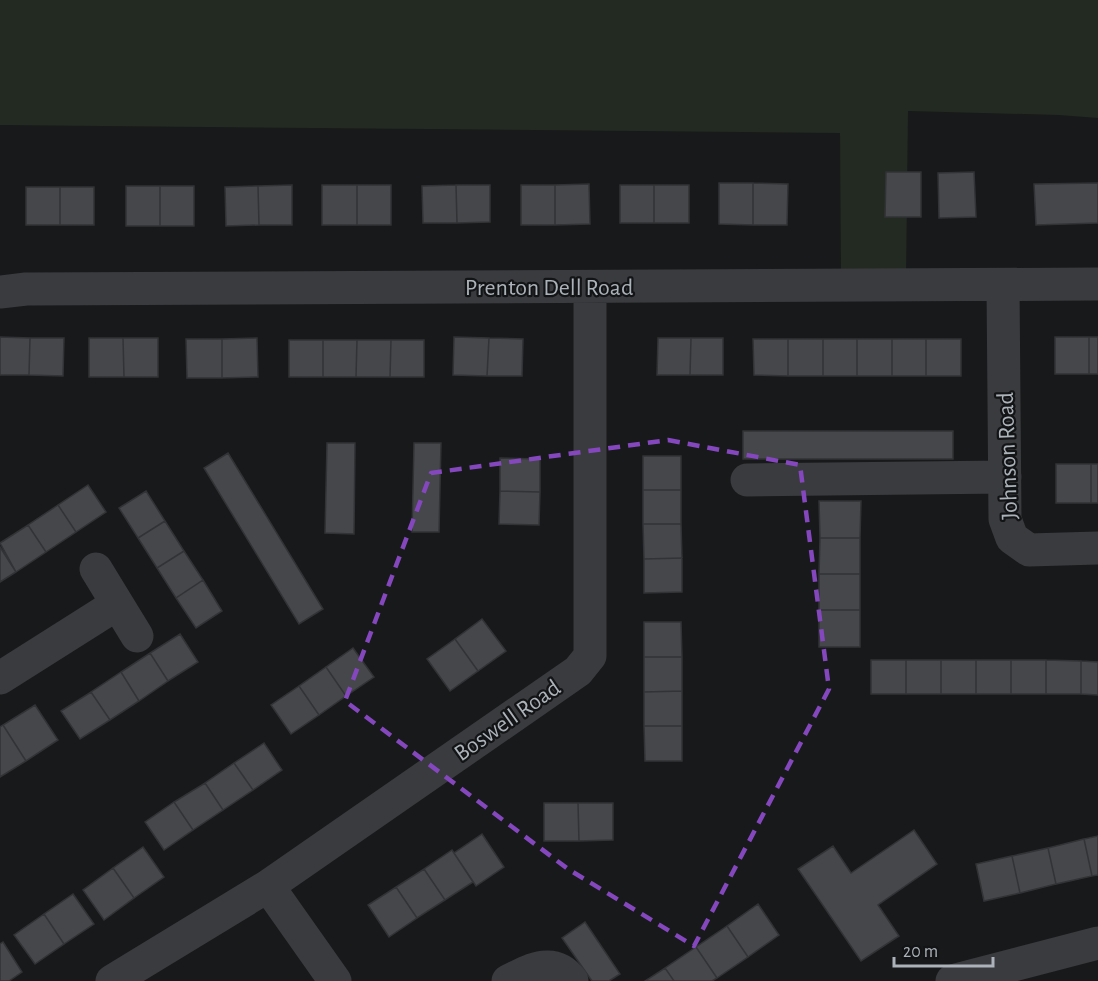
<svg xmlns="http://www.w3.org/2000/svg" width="1098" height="981" font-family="'Alegreya Sans',sans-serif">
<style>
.green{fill:#232a22}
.building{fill:#45474a;stroke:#323336;stroke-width:1.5}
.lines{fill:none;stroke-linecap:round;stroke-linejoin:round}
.minor{stroke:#3a3b3f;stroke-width:33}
.marked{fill:none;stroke:#8547be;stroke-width:4.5;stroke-dasharray:12 8;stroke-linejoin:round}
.labels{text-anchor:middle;stroke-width:4.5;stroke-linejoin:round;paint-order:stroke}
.street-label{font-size:24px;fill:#abb2b9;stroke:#131415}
</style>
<rect width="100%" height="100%" fill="#18191a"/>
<path class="green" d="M0,0H1098V118L1059,115L908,111L906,279L841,278L840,133L0,125Z"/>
<path class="building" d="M886,172H921V217H885Z
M974,172L976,217L939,218L938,173Z
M719,183H753V225L719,224Z
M753,183L788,184L787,225H753Z
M1098,183V223L1036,225L1034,184Z
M589,184L590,224L555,225V185Z
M292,185V225H259L258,186Z
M322,185H357V225H322Z
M357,185H391V225H357Z
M456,185H490V222L457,223Z
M456,185L457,223H423L422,186Z
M521,185H555V225H521Z
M620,185H654V223H620Z
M654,185H689V223H654Z
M126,186H160V226H126Z
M160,186H194V226H160Z
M258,186L259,225L226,226L225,187Z
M26,187H60V225H26Z
M60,187H94V225H60Z
M0,337L30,338L29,375H0Z
M454,337L489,338L487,376L453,375Z
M1055,337H1089V374H1055Z
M1089,337H1098V374H1089Z
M30,338H64L63,376L29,375Z
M89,338H123L124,377H89Z
M123,338H158V377H124Z
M257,338L258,377L222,378V339Z
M489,338L523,339L522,376H487Z
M658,338H691L690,375H657Z
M691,338H723V375H690Z
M186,339H222V378H187Z
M753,339H788V376L754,375Z
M788,339H823V376H788Z
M823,339H857V376H823Z
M857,339H892V376H857Z
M892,339H926V376H892Z
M926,339H961V376H926Z
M289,340H323V377H289Z
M323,340H357L356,377H323Z
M357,340H391L390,377H356Z
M391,340H424V377H390Z
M743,431H953V459H743Z
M327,443H355L354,534L325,533Z
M414,443H441L439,532H412Z
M228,453L323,609L299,624L204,468Z
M643,456H681V490H643Z
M500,458L540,459V492L500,491Z
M1056,464H1091V503H1056Z
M1091,464H1098V503H1091Z
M88,485L106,512L76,532L58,505Z
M643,490H681V524H643Z
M146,491L165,521L138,538L119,508Z
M500,491L540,492L539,525L499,524Z
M819,501H861L860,538H820Z
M58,505L76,532L46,552L28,525Z
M165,521L184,551L157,568L138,538Z
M643,524H681L682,558L644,559Z
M28,525L46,552L16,572L0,543Z
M820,538H860V574H819Z
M0,547L16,572L0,582Z
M184,551L203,580L176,598L157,568Z
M682,558V592L644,593V559Z
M819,574H860V610H819Z
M203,580L222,611L196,628L176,598Z
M819,610H860V647H819Z
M482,619L506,651L478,671L455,639Z
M644,622H681L682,657H644Z
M180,634L198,662L168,681L150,653Z
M455,639L478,671L450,691L427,659Z
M353,648L374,677L346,696L326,667Z
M150,653L168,681L139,701L121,672Z
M644,657H682V691L644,692Z
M871,660H906V694H871Z
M906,660H941V694H906Z
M941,660H976V694H941Z
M976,660H1011V694H976Z
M1011,660H1046V694H1011Z
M1046,660L1081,661V694H1046Z
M1081,661L1098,662V695L1081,694Z
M326,667L346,696L319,715L299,686Z
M121,672L139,701L110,720L91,692Z
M299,686L319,715L291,734L271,705Z
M682,691V726H644V692Z
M91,692L110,720L80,739L61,711Z
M35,705L58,740L26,761L3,725Z
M3,725L26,761L0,777V727Z
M644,726H682V761H645Z
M264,743L282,770L253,790L234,763Z
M234,763L253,790L223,810L205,783Z
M205,783L223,810L193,830L174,802Z
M174,802L193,830L164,850L145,822Z
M544,803H578L579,841H544Z
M578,803H613V840L579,841Z
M914,830L937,864L878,905L899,936L861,961L798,869L833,846L851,873Z
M482,834L504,867L476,886L454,853Z
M1098,836V875L1092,876L1084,839Z
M1084,839L1092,876L1056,884L1048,848Z
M143,847L164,877L134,898L113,868Z
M1048,848L1056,884L1020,893L1012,856Z
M452,850L473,882L445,900L424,869Z
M1012,856L1020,893L984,901L976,864Z
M113,868L134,898L104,920L83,890Z
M424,869L445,900L417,918L396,887Z
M396,887L417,918L389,937L368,905Z
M73,894L94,924L64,944L44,914Z
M758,904L779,935L748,957L727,926Z
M44,914L64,944L35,964L14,935Z
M585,922L620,974L609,981H592L562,938Z
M727,926L748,957L717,978L696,947Z
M3,942L22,972L9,981H0V944Z
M696,947L717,978L712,981H674L665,968Z
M665,968L674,981H645Z"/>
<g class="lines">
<path class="minor" d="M1003,285L1005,519L1012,538L1029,550L1098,548
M0,292L26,289L1098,284
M747,480L1005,477
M96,569L137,636
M0,678L117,604
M268,886L335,981
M112,981L268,886L578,671L590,656V287
M508,981C530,970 554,956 572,981
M952,981L1098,943"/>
</g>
<path class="marked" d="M668,440L800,465L829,689L694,946L568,869L345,701L431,473Z"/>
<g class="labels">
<g class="street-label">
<text x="549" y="295">Prenton Dell Road</text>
<text transform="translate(1007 456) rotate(-92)" y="8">Johnson Road</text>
<text transform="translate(507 720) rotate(-35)" y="8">Boswell Road</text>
</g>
</g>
<path d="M894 957v9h99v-9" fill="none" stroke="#abb2b9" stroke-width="3"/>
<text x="903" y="957" font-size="18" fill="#abb2b9" stroke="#131415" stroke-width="4.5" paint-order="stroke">20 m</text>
</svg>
